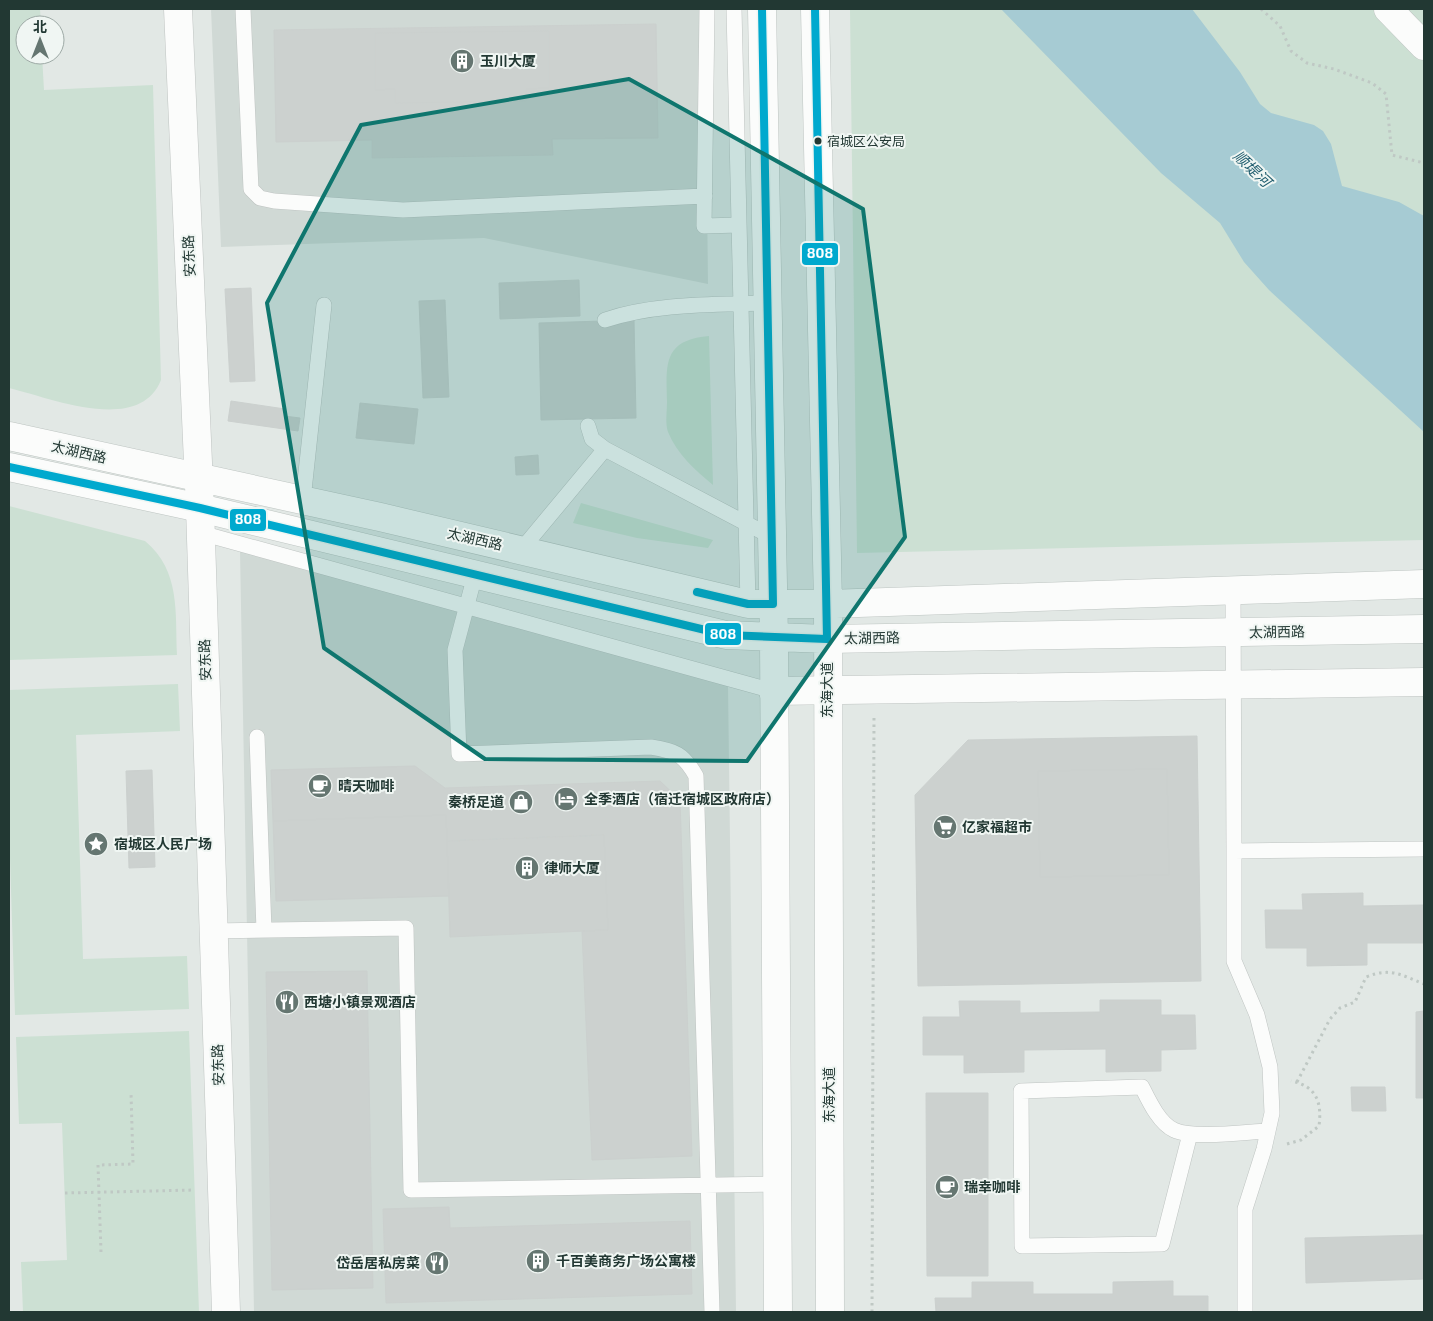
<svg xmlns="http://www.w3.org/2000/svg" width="1433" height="1321" font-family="'Exo 2','Noto Sans SC',sans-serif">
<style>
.built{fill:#d0d9d5}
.green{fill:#cce0d3}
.water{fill:#a6cbd3}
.building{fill:#ccd1cf;stroke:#cbd0ce}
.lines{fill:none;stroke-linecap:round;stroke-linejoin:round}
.lane-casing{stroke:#bfc4c2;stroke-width:16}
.street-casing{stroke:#bfc4c2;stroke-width:29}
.secondary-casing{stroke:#bec5c2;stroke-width:29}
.path{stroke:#bfc8c4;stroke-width:3;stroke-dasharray:2.5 4;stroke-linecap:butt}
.lane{stroke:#fbfcfb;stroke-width:15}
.street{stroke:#fbfcfb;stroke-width:28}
.secondary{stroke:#fbfcfb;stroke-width:28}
.bus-1-casing{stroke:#f0f6f3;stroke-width:11}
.bus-1{stroke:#00a9ce;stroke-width:8}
.marked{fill:#0f766e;fill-opacity:0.2;stroke:#0f766e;stroke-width:4;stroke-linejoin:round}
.bus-dot{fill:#223833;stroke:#f0f6f3;stroke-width:2}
.labels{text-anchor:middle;stroke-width:4;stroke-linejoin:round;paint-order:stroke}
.bus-label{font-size:13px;fill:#223833;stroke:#f0f6f3;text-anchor:start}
.poi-label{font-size:14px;font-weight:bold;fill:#223833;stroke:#f0f6f3;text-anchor:start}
.street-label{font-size:14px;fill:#223833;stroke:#f0f6f3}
.water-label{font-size:15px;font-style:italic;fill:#215e6f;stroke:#f0f6f3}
.line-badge{stroke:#f0f6f3;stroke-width:2}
.badge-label{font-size:14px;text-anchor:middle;font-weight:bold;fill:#fff}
</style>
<rect width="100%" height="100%" fill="#e2e8e5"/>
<path class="built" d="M211,9H705L708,284L484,238L221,247Z
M240,551L728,684L736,1312H254Z"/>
<path class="green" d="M9,9H40L41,25H25V55H42L44,90L153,85L161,380C139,435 51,398 9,388Z
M850,9H1424V540L857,553Z
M709,336L713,485C695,470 677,454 668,432C665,424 667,411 667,402C666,364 663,340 709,336Z
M581,503L713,540L708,548L637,538L573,523Z
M9,506L145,541C181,571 175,613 177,655L9,660Z
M178,684L180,731L76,735L83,959L187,956L189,1009L15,1015L9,827V690Z
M189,1031L199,1312H23L21,1262L67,1260L62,1123L19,1124L16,1037Z"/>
<path class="water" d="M1001,9H1192L1240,72L1260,104L1271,113L1314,125L1323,131L1331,144L1342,186L1399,202L1424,216V432L1269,290L1244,262L1220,223L1161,173Z"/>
<path class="building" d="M656,24L658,138L552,139L553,155L372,158V140L276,142L274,30Z
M549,31V88L526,89V101L395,103V89L375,90V33Z
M579,280L580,316L500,319L499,283Z
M251,288L255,381L230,382L225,289Z
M445,300L449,397L423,398L419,301Z
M634,320L636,418L541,420L539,323Z
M231,401L285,409L284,416L300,418L298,431L228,421Z
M360,403L418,409L414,444L356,438Z
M538,455L539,474L516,475L515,457Z
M1197,736L1201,981L918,986L915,795L968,740Z
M415,766L445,788L660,781L680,800L692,1156L592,1160L582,931L608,930L604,835L447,841L446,815L273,821L271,770Z
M1167,769L1169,875L1040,877L1038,771Z
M152,770L155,867L129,868L126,771Z
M446,815L449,896L276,901L273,821Z
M604,835L608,930L450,937L447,841Z
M1363,893V906L1424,905V943H1367V965L1307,966V948H1266L1265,910H1303L1302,894Z
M367,971L373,1288L272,1290L266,972Z
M1100,1000H1161V1015H1195L1196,1049L1161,1050V1071L1106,1072V1049L1024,1050V1072L964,1073V1055H923V1017H960L959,1001H1020V1013L1100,1012Z
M1424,1011V1098H1416V1012Z
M1351,1087H1385L1386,1111H1352Z
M926,1093H988V1276H927Z
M449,1207L450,1228L690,1221L692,1294L386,1303L383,1209Z
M1424,1235V1279L1306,1283L1305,1238Z
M1173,1281V1296H1208V1312H936L935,1298H972V1282H1033V1294H1113V1282Z"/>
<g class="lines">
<g class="lane-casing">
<path id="lane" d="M243,9L251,189L260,198L274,201L403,210L705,196
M707,9L704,226L739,225
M734,9L748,604
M605,320C656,303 714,305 767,303
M588,426L592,439L605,449L772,537
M303,500L324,305
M201,533L773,691
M521,550L605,449
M475,575L455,650L459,754L651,747C675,751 683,753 696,776L712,1312
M1233,590L1234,851
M257,737L264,930
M213,931L406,928L411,1190L777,1184
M1190,1134L1162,1244L1022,1246L1021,1091L1142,1087C1149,1101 1159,1123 1174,1130C1193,1139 1245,1132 1267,1131
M1245,1312V1209L1264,1149L1272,1113L1270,1067L1257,1015L1234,961V851L1424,849"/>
</g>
<g class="street-casing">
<path id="street" d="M178,9L200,508L226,1312
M1388,9L1424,46
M773,691L1424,682"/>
</g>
<g class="secondary-casing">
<path id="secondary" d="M762,9L774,638L778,1312
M815,9L828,604L830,1312
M9,436L380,517L748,604H828L1424,584
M9,467L200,508L726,635L827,639L1424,629"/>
</g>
<path class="path" d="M1261,9L1280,26L1291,51L1307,63L1334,69L1372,83L1386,94L1392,155L1424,163
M1297,1082L1330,1019L1340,1008L1355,1002L1366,977C1391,967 1401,975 1424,984
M1287,1144L1301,1140L1319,1126C1322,1103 1317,1086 1291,1081
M65,1193L194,1190
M101,1252L98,1165L133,1164L131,1092
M872,1312L874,715"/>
<use href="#lane" class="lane"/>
<use href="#street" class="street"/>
<use href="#secondary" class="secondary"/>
<g class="bus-1-casing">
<path id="bus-1" d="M9,467L200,508L726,635L827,639L815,9
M697,592L748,604H773L762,9"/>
</g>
<use href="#bus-1" class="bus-1"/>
</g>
<path class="marked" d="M629,79L863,209L905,537L747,761L485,759L324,648L267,303L361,125Z"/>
<defs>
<g id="building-disc" transform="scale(1.25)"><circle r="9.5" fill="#657671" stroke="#f0f6f3"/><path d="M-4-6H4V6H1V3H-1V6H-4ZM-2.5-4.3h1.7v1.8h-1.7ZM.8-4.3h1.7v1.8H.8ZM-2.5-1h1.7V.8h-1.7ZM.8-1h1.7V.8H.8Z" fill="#fff"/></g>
<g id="cafe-disc" transform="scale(1.25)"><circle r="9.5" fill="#657671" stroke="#f0f6f3"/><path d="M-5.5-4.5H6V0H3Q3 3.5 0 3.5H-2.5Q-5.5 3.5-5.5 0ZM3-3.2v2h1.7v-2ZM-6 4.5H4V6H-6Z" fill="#fff"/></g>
<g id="hotel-disc" transform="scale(1.25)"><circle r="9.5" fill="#657671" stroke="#f0f6f3"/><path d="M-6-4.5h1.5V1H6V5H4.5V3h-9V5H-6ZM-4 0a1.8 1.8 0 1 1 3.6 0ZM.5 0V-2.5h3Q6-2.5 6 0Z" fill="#fff"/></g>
<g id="shop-disc" transform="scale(1.25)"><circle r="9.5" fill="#657671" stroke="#f0f6f3"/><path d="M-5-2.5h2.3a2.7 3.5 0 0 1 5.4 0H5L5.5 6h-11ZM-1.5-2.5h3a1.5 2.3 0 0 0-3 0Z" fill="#fff"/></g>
<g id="supermarket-disc" transform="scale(1.25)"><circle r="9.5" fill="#657671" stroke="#f0f6f3"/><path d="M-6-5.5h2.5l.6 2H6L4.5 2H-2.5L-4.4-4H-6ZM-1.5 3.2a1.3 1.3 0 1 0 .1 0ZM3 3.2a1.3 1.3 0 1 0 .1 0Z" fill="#fff"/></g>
<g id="sight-disc" transform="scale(1.25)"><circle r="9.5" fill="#657671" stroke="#f0f6f3"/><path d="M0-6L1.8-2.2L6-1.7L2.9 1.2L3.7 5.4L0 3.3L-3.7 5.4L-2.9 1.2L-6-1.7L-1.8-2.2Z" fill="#fff"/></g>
<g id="restaurant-disc" transform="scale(1.25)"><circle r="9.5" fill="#657671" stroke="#f0f6f3"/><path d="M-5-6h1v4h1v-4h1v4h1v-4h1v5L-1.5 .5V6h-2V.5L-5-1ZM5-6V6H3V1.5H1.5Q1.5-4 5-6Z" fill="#fff"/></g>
</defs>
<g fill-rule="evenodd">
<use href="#building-disc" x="462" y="61"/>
<use href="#cafe-disc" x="320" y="786"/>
<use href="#hotel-disc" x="566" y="799"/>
<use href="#shop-disc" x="521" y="802"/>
<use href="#supermarket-disc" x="945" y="827"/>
<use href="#sight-disc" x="96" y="844"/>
<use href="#building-disc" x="527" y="868"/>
<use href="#restaurant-disc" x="287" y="1002"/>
<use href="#cafe-disc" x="947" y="1187"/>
<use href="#building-disc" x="538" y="1261"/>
<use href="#restaurant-disc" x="437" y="1263"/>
</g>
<circle class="bus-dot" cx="818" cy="141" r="4.5"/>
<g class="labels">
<g class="bus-label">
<text x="827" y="146">宿城区公安局</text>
</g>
<g class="poi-label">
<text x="480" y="66">玉川大厦</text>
<text x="338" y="791">晴天咖啡</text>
<text x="584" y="804">全季酒店（宿迁宿城区政府店）</text>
<text x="504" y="807" text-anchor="end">秦桥足道</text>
<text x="962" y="832">亿家福超市</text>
<text x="114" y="849">宿城区人民广场</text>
<text x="544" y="873">律师大厦</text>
<text x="304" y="1007">西塘小镇景观酒店</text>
<text x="964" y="1192">瑞幸咖啡</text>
<text x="556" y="1266">千百美商务广场公寓楼</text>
<text x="420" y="1268" text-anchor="end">岱岳居私房菜</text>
</g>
<g class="street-label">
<text transform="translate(189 256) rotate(-93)" y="5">安东路</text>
<text transform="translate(79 452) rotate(13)" y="5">太湖西路</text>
<text transform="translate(475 539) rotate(13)" y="5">太湖西路</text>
<text transform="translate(1277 632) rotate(-1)" y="5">太湖西路</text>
<text transform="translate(872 638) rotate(-1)" y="5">太湖西路</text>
<text transform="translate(205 660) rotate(-92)" y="5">安东路</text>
<text transform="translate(827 690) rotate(-90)" y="5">东海大道</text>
<text transform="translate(218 1065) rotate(-92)" y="5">安东路</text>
<text transform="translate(829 1095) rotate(-90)" y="5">东海大道</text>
</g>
<g class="water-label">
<text transform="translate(1252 169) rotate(43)" y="5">顺堤河</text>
</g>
</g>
<g class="line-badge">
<rect x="801" y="242" width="38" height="24" rx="5" fill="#00a9ce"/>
<rect x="229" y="508" width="38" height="24" rx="5" fill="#00a9ce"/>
<rect x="704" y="622" width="38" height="24" rx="5" fill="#00a9ce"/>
</g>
<g class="badge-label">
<text x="820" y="258">808</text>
<text x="248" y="524">808</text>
<text x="723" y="639">808</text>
</g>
<rect width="1433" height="1321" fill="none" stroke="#223833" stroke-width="20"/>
<g transform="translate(40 40)"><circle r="24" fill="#f0f6f3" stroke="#9eaaa6"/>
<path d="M0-4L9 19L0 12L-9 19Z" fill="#657671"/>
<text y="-8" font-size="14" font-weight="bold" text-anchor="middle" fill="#223833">北</text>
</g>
</svg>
